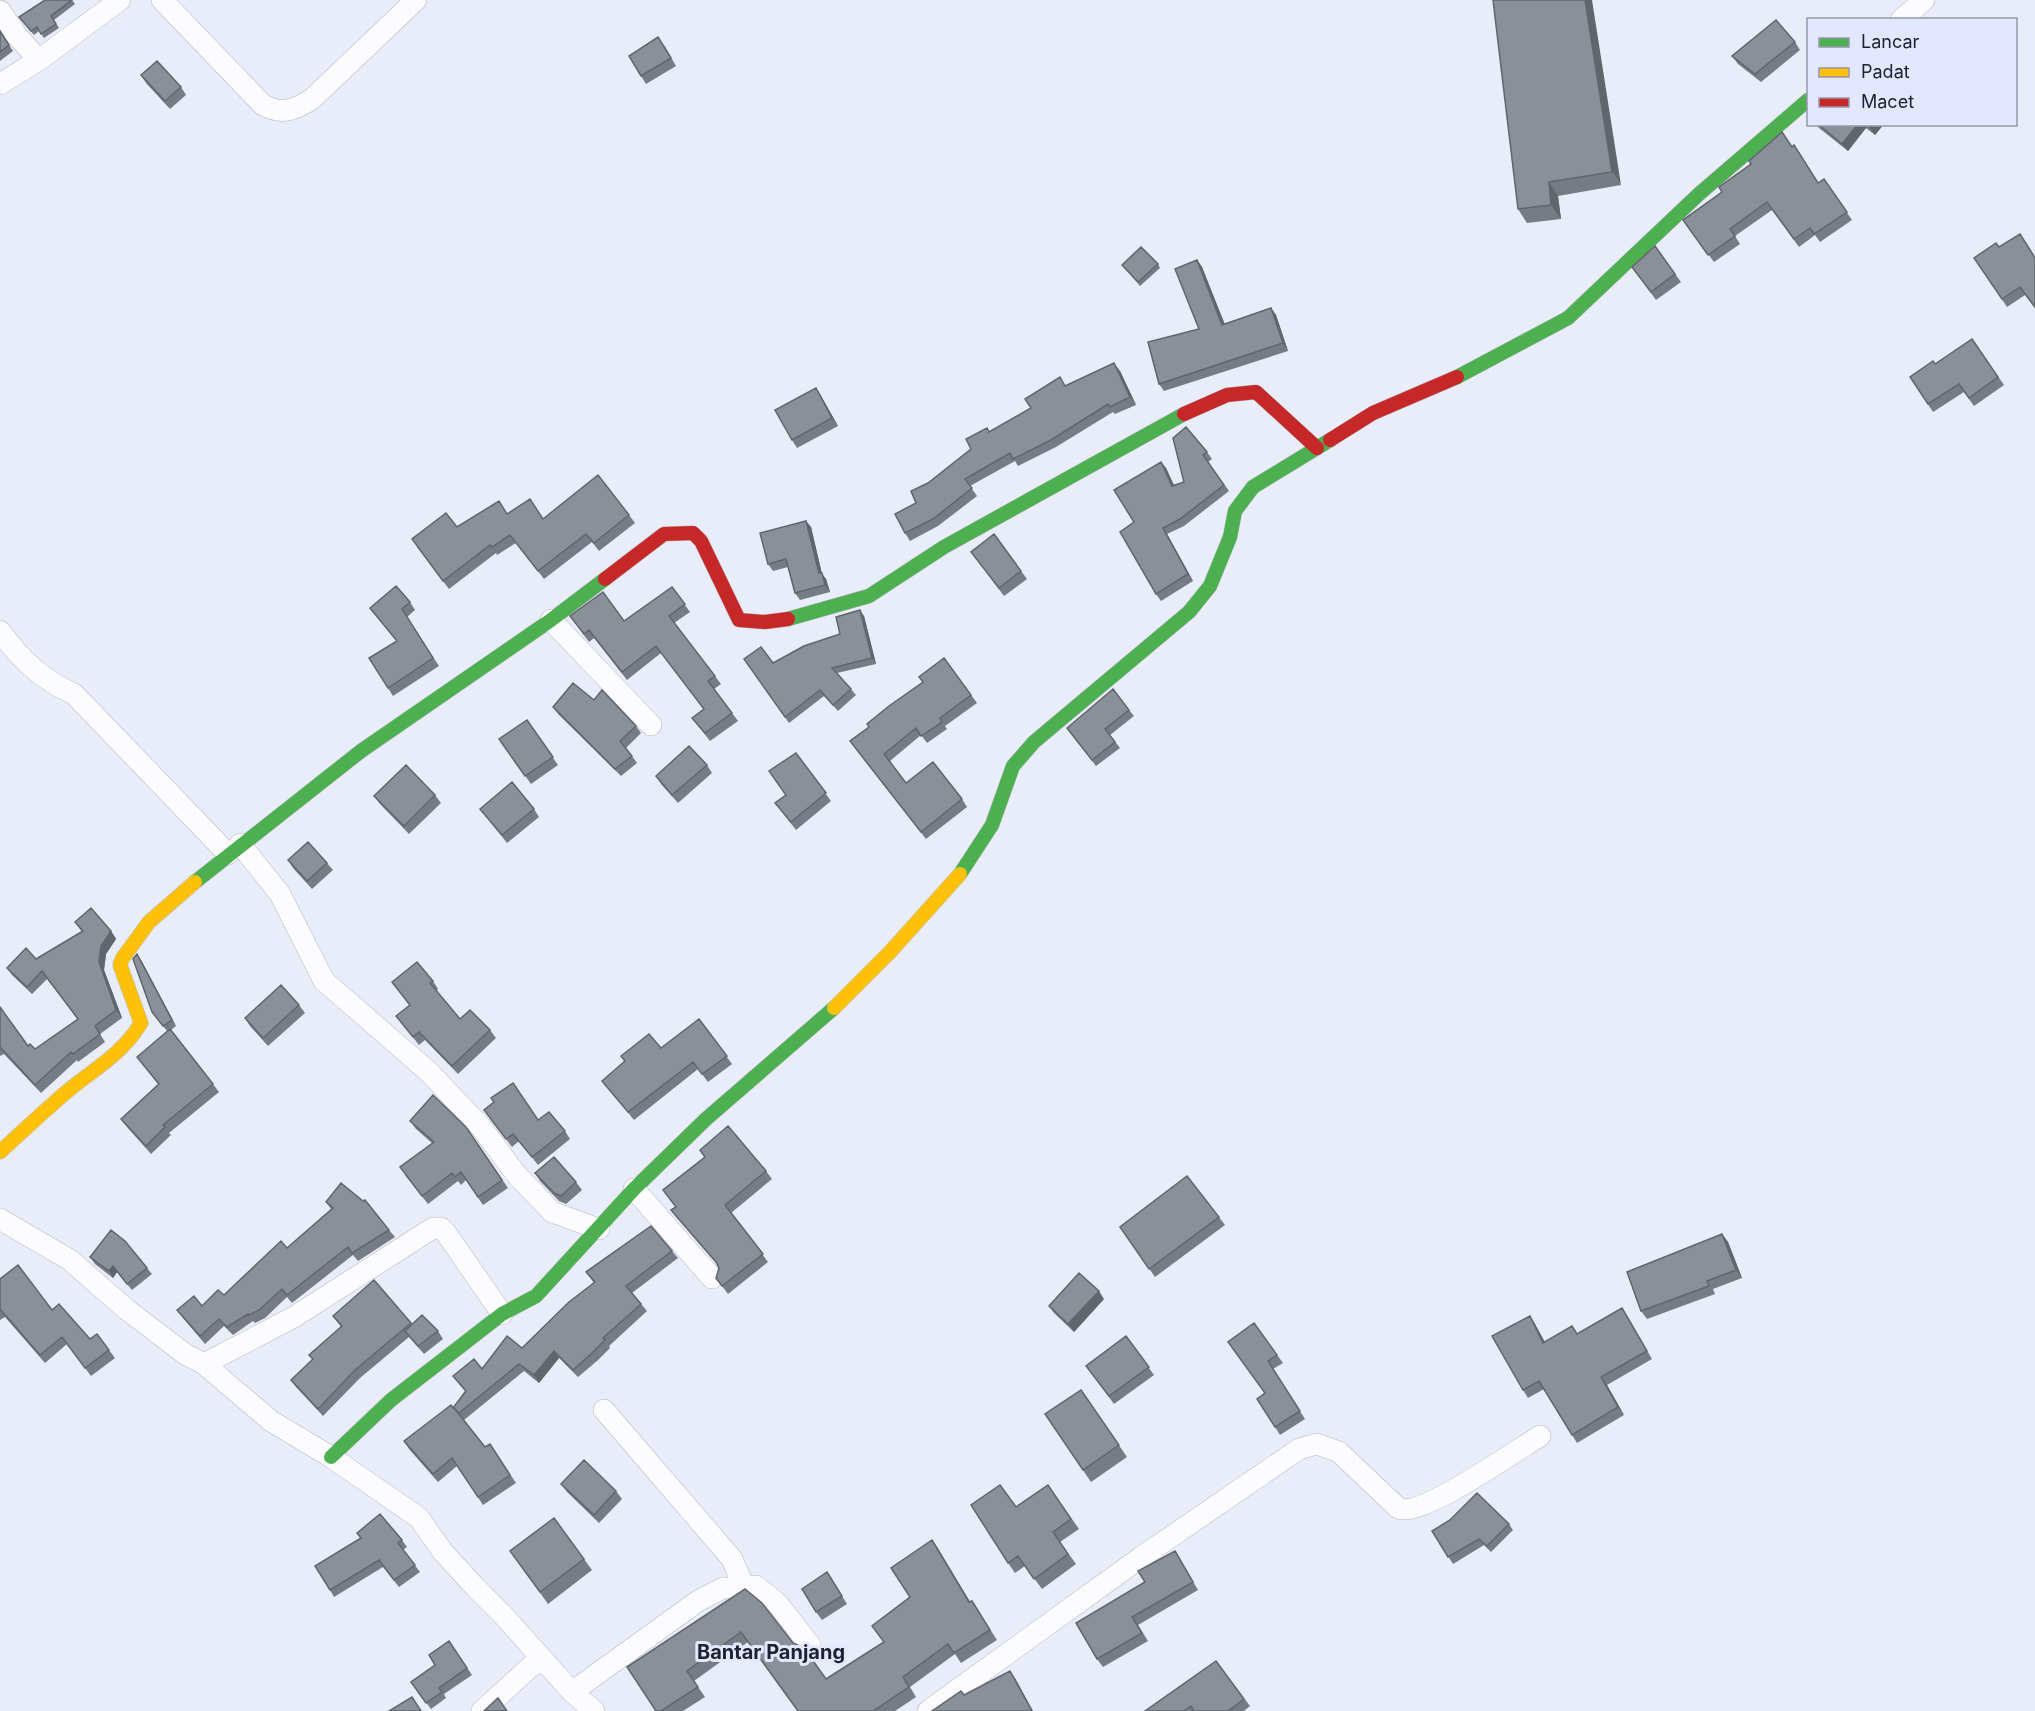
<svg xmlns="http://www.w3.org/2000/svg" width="2035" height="1711" font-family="Inter,sans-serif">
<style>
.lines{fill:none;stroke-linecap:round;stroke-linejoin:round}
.street-casing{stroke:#b4b7c3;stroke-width:22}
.fast-casing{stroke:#b4b7c3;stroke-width:15}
.slow-casing{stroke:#b4b7c3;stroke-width:15}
.jam-casing{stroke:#b4b7c3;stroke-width:15}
.street{stroke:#fcfcfe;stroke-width:21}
.fast{stroke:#4caf50;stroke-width:14}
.slow{stroke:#ffc107;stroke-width:14}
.jam{stroke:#c62828;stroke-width:14}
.wall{fill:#777c84}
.shaded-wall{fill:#61656c}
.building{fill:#8a909a;stroke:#61656c;stroke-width:1.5}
.labels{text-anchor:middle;stroke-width:6;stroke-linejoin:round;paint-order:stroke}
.quarter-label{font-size:20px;font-weight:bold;fill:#202231;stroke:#e3e7ff}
</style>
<rect width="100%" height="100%" fill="#e9ecf9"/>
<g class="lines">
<g class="street-casing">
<path id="street" d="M162,0L263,105C282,115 295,110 312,99L416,0
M0,11L17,36L39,60
M1901,20L1924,0
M0,84L39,60L120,0
M551,620L651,725
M0,631C21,660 41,679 74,694L228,854
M240,844L280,894L324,981L429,1072L481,1127L516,1174L552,1212L599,1229
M634,1189L712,1278
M0,1219L70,1260L126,1309L185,1354L204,1364L271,1421L331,1457L419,1518L443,1552L475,1587L503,1615L572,1692L594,1711
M204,1364L294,1317L433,1228H441L446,1233L502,1314
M604,1410L732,1559L743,1585
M572,1692L698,1601L723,1588L756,1586L778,1604L810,1645
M482,1711L540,1658
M928,1711L1140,1558L1299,1449L1317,1444L1339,1452L1398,1508C1419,1519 1517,1450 1540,1436"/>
</g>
<g class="fast-casing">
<path id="fast" d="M1457,377L1568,318L1699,194L1808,100
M788,619L869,596L944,547L1184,414
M960,874L992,825L1013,766L1034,742L1189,612L1210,586L1230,537L1235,511L1253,487L1330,440
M195,882L361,751L551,620L605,579
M331,1457L391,1400L502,1314L536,1296L634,1189L706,1119L834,1008"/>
</g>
<g class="slow-casing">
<path id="slow" d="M834,1008L890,952L960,874
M0,1152C23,1131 46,1109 70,1089C96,1068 123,1053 141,1023L120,965L122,959L149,922L195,882"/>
</g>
<g class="jam-casing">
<path id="jam" d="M1184,414L1227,395L1256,392L1317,448
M1330,440L1373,413L1457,377
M605,579L664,534L693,533L701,541L739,620L765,622L788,619"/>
</g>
<use href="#street" class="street"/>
<use href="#fast" class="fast"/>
<use href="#slow" class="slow"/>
<use href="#jam" class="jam"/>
</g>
<path class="wall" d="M72,0L75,4L54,20L59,28L44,38L39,31L34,35L19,17Z
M1493,0L1621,185L1558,196L1561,219L1527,223L1518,209Z
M0,31L13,51L0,61Z
M1795,42L1800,50L1761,82L1738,64L1732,56Z
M664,45L676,66L646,84L641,76Z
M141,75L181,87L186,95L170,109L146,83Z
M1816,124H1884L1875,135L1866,128L1848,151L1819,128Z
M1792,147L1799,152L1818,183L1824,179L1852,220L1820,242L1815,235L1799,247L1772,210L1735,236L1740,244L1714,262L1683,220Z
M2026,242L2035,257V308L2025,295L2007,307L1974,258L1999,247Z
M1655,246L1681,282L1656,300L1632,267Z
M1197,260L1202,267L1224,324L1271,308L1276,315L1288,351L1164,391L1159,384L1199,329Z
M1158,264L1160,268L1140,286L1122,265Z
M1972,339L2004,385L1974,406L1964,392L1933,412L1910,377L1935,364Z
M1120,371L1136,405L1115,414L1113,412L1056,447L1018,466L1015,461L970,486L977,496L938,526L910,541L905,533L916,503L928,483L971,449L990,432L1031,408L1066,386Z
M816,388L821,396L838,426L797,448L792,440Z
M1173,438L1207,452L1212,459L1208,462L1229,491L1184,526L1167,534L1193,581L1161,601L1156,594L1134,522L1161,462L1166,468L1174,485L1184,482Z
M507,514L543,518L629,515L635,523L599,551L592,542L544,579L516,543L497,555L496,553L449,589L417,547Z
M806,521L811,527L822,574L826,579L830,592L800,600L795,593L788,567L773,571L768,564Z
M994,534L1027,579L1004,596L971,552Z
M672,587L690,612L674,623L721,684L714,689L738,721L710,741L692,718L704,709L661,653L627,680L594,638L589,642L570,616L624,621Z
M410,602L415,610L407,617L439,666L393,696L388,688L397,641L370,608Z
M864,616L876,664L837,673L856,695L838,711L824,696L789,723L744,659L773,663L840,634Z
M944,658L977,703L945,726L947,729L927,743L921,735L890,761L906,783L962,799L967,807L926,839L855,748L869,727L923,682Z
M594,700L636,726L641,733L626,748L637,763L621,776L558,714L553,707Z
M1129,710L1134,716L1110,735L1120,748L1096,766L1071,734Z
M527,720L558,765L531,784L499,739Z
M796,753L831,801L796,830L775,803L786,795Z
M707,765L712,773L678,803L661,784L656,776Z
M435,795L441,803L409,834L380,804L374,796Z
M480,809H534L539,817L507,843Z
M288,860L327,863L333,870L312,889L293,868Z
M75,922L111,931L116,939L106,954L104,970L122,1018L100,1034L105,1042L78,1062L77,1060L41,1093L4,1054L0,1056V1007L28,1046L35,1049L78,1019L47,979L32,994L12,975L7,968L36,959L82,932Z
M141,960L176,1026L171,1030L219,1092L169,1133L171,1135L151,1154L127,1127L121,1119L158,1084L137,1057L167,1031L152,1012Z
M433,981L438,989L436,991L460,1019L490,1030L496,1038L458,1074L425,1040L419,1045L396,1016L410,1006L392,982Z
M299,1005L305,1013L268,1046L250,1026L245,1018Z
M699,1019L732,1064L708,1082L698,1069L634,1120L602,1081L661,1048Z
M484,1110L539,1120L565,1131L570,1139L538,1165L519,1141L512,1147Z
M410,1121L466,1127L508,1188L483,1205L466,1180L461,1185L458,1181L428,1204L405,1175L432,1143L416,1129Z
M700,1150L766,1171L772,1179L731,1213L768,1262L728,1294L716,1278L719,1268L718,1265L677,1218L671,1210L676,1207L663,1190L705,1157Z
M535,1173L576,1182L582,1190L566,1204L559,1201L540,1181Z
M326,1202L389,1230L395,1237L358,1261L353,1255L292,1303L287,1297L265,1318L255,1323L253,1321L233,1335L224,1326L205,1344L183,1318L177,1310L202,1306L224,1295L287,1248L331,1209Z
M1219,1217L1225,1225L1155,1277L1120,1227Z
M1722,1234L1728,1242L1742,1278L1713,1289L1715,1294L1647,1319L1641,1311Z
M672,1251L678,1258L632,1293L647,1311L609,1346L610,1348L597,1361L578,1377L559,1358L539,1383L524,1371L464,1420L485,1447L490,1444L516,1483L483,1505L457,1466L438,1482L409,1449L404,1441L453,1408L465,1391L453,1376L482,1369L522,1348L594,1283L586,1272Z
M90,1257L147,1268L152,1274L132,1290L117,1272L113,1278L95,1264Z
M0,1279L52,1310L90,1339L97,1334L115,1358L91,1376L67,1344L45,1363L5,1317L0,1320Z
M374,1280L412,1324L438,1331L443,1339L424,1354L409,1337L360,1378L323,1416L296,1387L291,1380L313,1360L309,1355L341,1327L333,1316Z
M1104,1299L1074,1332L1054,1313L1049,1306Z
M1622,1308L1652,1359L1607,1385L1624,1415L1577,1443L1544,1389L1528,1398L1523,1390L1530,1316L1535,1324L1545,1342L1578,1333Z
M1254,1323L1283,1363L1273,1369L1305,1419L1280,1435L1257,1399L1265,1393Z
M1126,1336L1154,1375L1114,1404L1086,1366Z
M1081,1390L1127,1457L1091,1482L1045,1414Z
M561,1484L616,1491L622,1499L599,1523L567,1492Z
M1048,1485L1079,1529L1060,1542L1076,1564L1042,1589L1025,1566L1015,1573L1008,1563L1016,1507Z
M1509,1524L1513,1530L1491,1552L1484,1545L1453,1564L1432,1531Z
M357,1533L402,1540L407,1547L403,1550L420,1572L399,1587L383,1567L334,1597L330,1590L361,1539Z
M932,1540L970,1602L972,1601L997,1640L961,1663L955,1654L910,1687L916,1697L895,1711H798L748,1642L694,1681L705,1697L683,1711H656L745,1589L826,1679L884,1642L910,1597Z
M510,1551L584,1559L592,1570L548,1604Z
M1175,1551L1198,1590L1138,1625L1148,1641L1103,1667L1097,1659L1145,1582Z
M827,1572L847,1604L822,1620L816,1612Z
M449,1641L472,1675L444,1694L446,1698L431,1709L411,1682L435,1665Z
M1216,1661L1250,1706L1244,1711H1145Z"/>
<path class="shaded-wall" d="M1585,0H1592L1621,185L1612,172Z
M1858,124H1864L1866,128L1848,151L1842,144Z
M1873,124H1884L1875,135L1870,128Z
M1549,182L1558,196L1561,219L1551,205Z
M1197,260L1202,267L1228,332L1222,325Z
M1271,308L1276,315L1288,351L1283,343Z
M1114,363L1120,371L1136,405L1130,397Z
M816,388L821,396L838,426L832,418Z
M1161,462L1166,468L1177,493L1172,486Z
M806,521L811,527L822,574L826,579L830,592L825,585L819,573Z
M1163,528L1167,534L1193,581L1188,574Z
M860,610L864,616L876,664L872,658Z
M111,931L116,939L106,954L104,970L122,1018L116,1010L99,962L101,946Z
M137,954L141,960L176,1026L172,1020Z
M1722,1234L1728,1242L1742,1278L1736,1270Z
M113,1266L117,1272L113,1278L109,1271Z
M1099,1291L1104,1299L1074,1332L1068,1324Z
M1530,1316L1535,1324L1549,1351L1543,1343Z
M554,1351L559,1358L539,1383L534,1375Z
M1601,1377L1607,1385L1624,1415L1618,1407Z
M932,1540L939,1550L976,1612L969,1602Z
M1010,1671L1015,1678L1033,1711H1032Z"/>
<path class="building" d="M45,0H72L51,16L56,24L41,34L37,27L31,31L19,17Z
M1493,0H1585L1612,172L1549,182L1551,205L1518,209Z
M1776,20L1795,42L1755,74L1732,56Z
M0,31L9,45L0,52Z
M658,37L671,58L641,76L629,56Z
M157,61L181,87L165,101L141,75Z
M1818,124H1858L1842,144Z
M1866,124H1873L1870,128Z
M1782,132L1792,147L1794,145L1818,183L1824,179L1847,212L1814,234L1810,228L1794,239L1767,202L1730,229L1735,236L1708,255L1683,220L1722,192L1719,187L1751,164L1749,161Z
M2020,234L2035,258V307L2020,287L2002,299L1974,258L1996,243L1999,247Z
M1655,246L1675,274L1651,292L1632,267Z
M1141,247L1158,264L1138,282L1122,265Z
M1197,260L1222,325L1271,308L1283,343L1159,384L1148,342L1199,329L1175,269Z
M1972,339L1998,377L1969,398L1959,384L1928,404L1910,377L1933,361L1935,364Z
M1114,363L1130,397L1110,407L1108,404L1051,440L1013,459L1010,453L965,479L972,488L933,519L905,533L895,514L916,503L911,491L928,483L971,449L966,439L987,428L989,432L1031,408L1025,399L1060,377L1065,386Z
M816,388L832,418L792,440L775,410Z
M1186,427L1207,452L1203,455L1224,485L1180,519L1163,528L1188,574L1156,594L1120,532L1134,522L1114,490L1161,462L1172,486L1184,482L1173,438Z
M598,475L629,515L594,543L586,534L538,571L510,535L492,547L490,545L443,581L412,539L446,513L457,527L499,501L507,514L530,499L543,519Z
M806,521L819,573H822L825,585L795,593L786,559L768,564L760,533Z
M994,534L1021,571L999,588L971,552Z
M396,586L410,602L402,609L433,658L388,688L369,658L397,641L370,608Z
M672,587L685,604L669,616L715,676L708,681L732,713L705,733L692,718L704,709L656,646L622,672L589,630L584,634L570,616L603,592L624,621Z
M860,610L872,658L832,668L851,689L833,705L820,690L785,717L744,659L761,647L773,663L804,646L840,634L836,617Z
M944,658L971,695L940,718L942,722L921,736L916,728L884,754L906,783L933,762L962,799L921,832L850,741L869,727L867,724L889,706L923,682L919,677Z
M573,683L594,700L602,690L636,726L620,741L632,756L615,769L553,707Z
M1113,689L1129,710L1105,729L1115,742L1092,760L1067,728Z
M527,720L553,757L525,776L499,739Z
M689,746L707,765L672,795L656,776Z
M796,753L826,793L791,822L775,803L786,795L769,771Z
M406,765L435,795L404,826L374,796Z
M512,782L534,809L502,835L480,809Z
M308,842L327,863L307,881L288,860Z
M91,908L111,931L101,946L99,962L116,1010L95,1026L100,1034L73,1054L71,1052L35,1085L0,1047V1007L28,1046L30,1044L35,1049L78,1019L42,971L27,987L7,968L26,948L36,959L83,931L75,922Z
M137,954L172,1020L163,1026L152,1012L133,959Z
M417,962L433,981L430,983L460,1019L470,1010L490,1030L452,1066L419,1032L413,1037L396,1016L410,1005L392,982Z
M281,985L299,1005L263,1038L245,1018Z
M699,1019L727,1056L702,1074L693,1062L628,1112L602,1081L625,1061L621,1056L649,1034L661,1048Z
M170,1029L213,1084L163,1125L165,1127L146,1146L121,1119L159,1084L137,1057Z
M513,1083L538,1120L549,1112L565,1131L532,1157L513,1134L506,1139L484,1110L494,1102L491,1098Z
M433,1095L466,1127L502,1180L478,1197L461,1172L455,1177L452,1173L422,1196L400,1167L434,1142L410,1121Z
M728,1126L766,1171L725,1205L763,1254L722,1286L716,1278L719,1268L716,1262L671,1210L676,1207L663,1190L705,1157L700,1150Z
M554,1157L576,1182L561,1196L554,1193L535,1173Z
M1187,1176L1219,1217L1149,1269L1120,1227Z
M341,1183L363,1201L365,1200L389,1230L352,1253L348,1247L287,1295L282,1289L259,1310L249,1315L248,1314L227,1327L219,1319L200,1336L177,1310L194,1296L202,1306L218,1290L224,1295L281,1241L287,1248L333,1208L326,1202Z
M651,1226L672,1251L626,1286L641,1304L603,1338L605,1340L592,1353L573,1370L554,1351L534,1375L519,1364L459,1413L454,1408L485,1447L490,1444L510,1475L478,1497L452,1458L433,1474L404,1441L451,1405L453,1408L466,1391L453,1376L474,1359L482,1369L507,1336L522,1348L569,1302L595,1282L586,1272Z
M111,1230L125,1241L147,1268L127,1284L113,1266L109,1271L90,1257Z
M1722,1234L1736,1270L1707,1281L1709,1286L1641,1311L1627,1272Z
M18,1265L52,1310L59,1304L90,1339L97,1334L109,1350L85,1368L62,1337L40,1355L0,1309V1279Z
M1079,1273L1099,1291L1068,1324L1049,1306Z
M374,1280L411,1323L355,1370L318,1409L291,1380L313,1359L309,1355L342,1326L333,1316Z
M1622,1308L1647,1351L1601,1377L1618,1407L1572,1435L1539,1381L1523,1390L1492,1336L1530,1316L1543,1343L1572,1326L1577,1334Z
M422,1315L438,1331L418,1346L405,1331Z
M1254,1323L1277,1355L1268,1361L1300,1411L1275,1427L1257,1399L1265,1393L1228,1342Z
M1126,1336L1149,1367L1109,1396L1086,1366Z
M1081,1390L1119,1445L1083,1470L1045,1414Z
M584,1460L616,1491L594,1515L561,1484Z
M1000,1485L1016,1507L1048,1485L1071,1519L1053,1532L1068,1554L1034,1579L1018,1556L1008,1563L971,1505Z
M1477,1493L1509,1524L1487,1546L1479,1539L1448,1557L1432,1531L1450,1520Z
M380,1514L402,1540L398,1543L415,1565L394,1580L379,1560L330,1590L315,1566L361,1538L357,1533Z
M554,1518L584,1559L540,1592L510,1551Z
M932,1540L969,1602L972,1601L990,1630L954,1653L948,1644L903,1677L909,1687L873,1711H798L741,1632L687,1671L698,1687L661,1711H656L627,1667L745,1589L762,1603L793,1643L804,1648L826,1679L884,1642L872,1626L910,1597L891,1568Z
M1175,1551L1193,1582L1132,1617L1142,1633L1097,1659L1076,1623L1145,1582L1138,1571Z
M827,1572L842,1596L816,1612L802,1589Z
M449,1641L467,1668L439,1688L442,1692L426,1703L411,1682L435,1665L429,1655Z
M1216,1661L1244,1699L1228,1711H1194L1191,1706L1184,1711H1145Z
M1010,1671L1032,1711H932L961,1691L964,1695Z
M412,1697L421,1711H389Z
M498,1698L507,1711H484Z"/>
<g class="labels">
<g class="quarter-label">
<text x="771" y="1659">Bantar Panjang</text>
</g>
</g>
<rect x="1807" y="18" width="210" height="108" fill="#e3e7ff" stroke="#9598ad" stroke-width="1.5"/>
<rect x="1819" y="38" width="30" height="9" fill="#4caf50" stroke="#9598ad" stroke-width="1.5"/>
<text x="1861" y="48" font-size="18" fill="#202231">Lancar</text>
<rect x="1819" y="68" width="30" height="9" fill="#ffc107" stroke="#9598ad" stroke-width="1.5"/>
<text x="1861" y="78" font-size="18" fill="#202231">Padat</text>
<rect x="1819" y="98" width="30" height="9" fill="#c62828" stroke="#9598ad" stroke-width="1.5"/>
<text x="1861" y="108" font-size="18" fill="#202231">Macet</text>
</svg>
